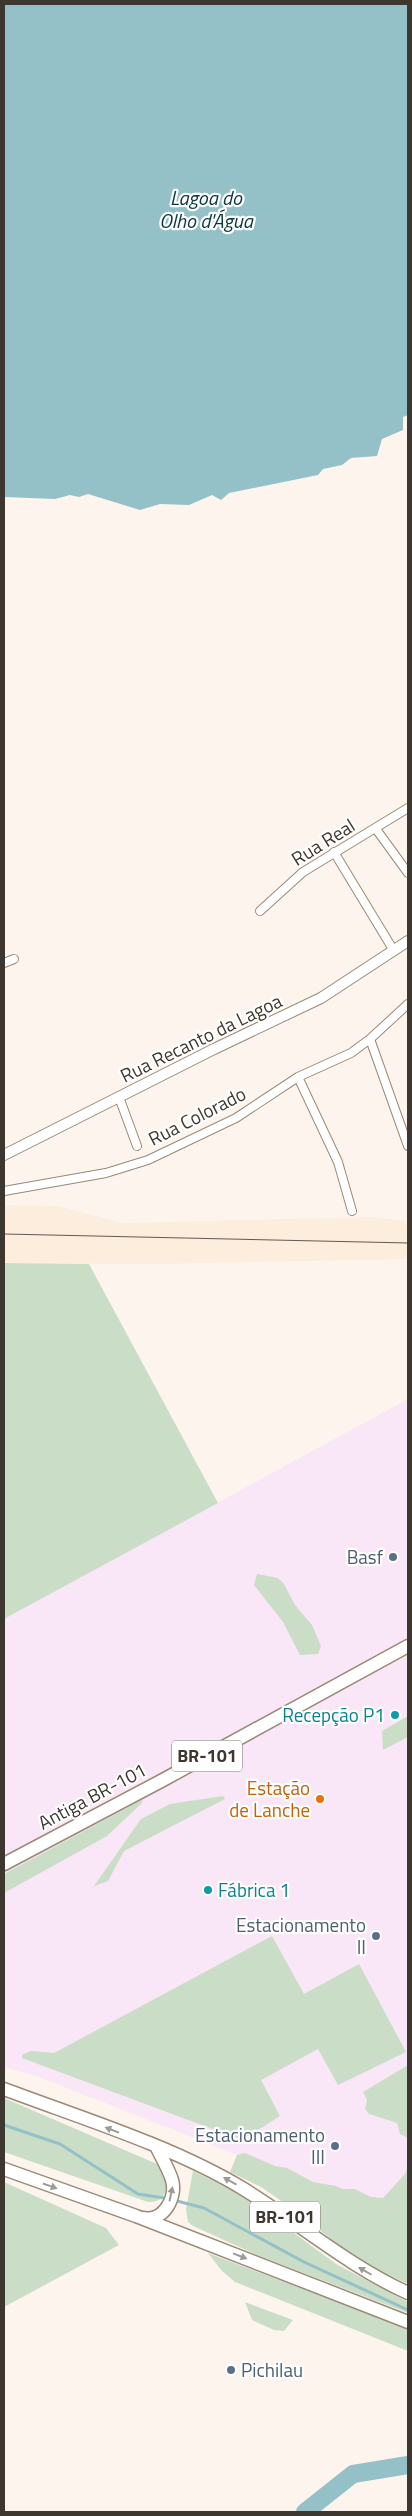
<svg xmlns="http://www.w3.org/2000/svg" width="412" height="2516" font-family="'Titillium Web',sans-serif">
<style>
.industrial{fill:#f9e6f6}
.built{fill:#fceddd}
.green{fill:#cadec7}
.water{fill:#93c1c7}
.lines{fill:none;stroke-linecap:round;stroke-linejoin:round}
.stream{stroke:#93c1c7;stroke-width:3}
.river{stroke:#93c1c7;stroke-width:18}
.minor-casing{stroke:#9a8975;stroke-width:10}
.tertiary-casing{stroke:#9a8975;stroke-width:12}
.primary-casing{stroke:#9a8975;stroke-width:15}
.trunk-casing{stroke:#9a8975;stroke-width:15}
.minor{stroke:#fff;stroke-width:8}
.tertiary{stroke:#fff;stroke-width:10}
.primary{stroke:#fff;stroke-width:12}
.trunk{stroke:#fff;stroke-width:12}
.tram{stroke:#615a52;stroke-width:1}
.oneway{fill:#9e9b97}
.service-dot{fill:#5c6f8a;stroke:#fff;stroke-width:2}
.culture-dot{fill:#0f9aa8;stroke:#fff;stroke-width:2}
.food-dot{fill:#e8710a;stroke:#fff;stroke-width:2}
.labels{text-anchor:middle;stroke-width:4.5;stroke-linejoin:round;paint-order:stroke}
.shield{fill:#fff;stroke:#78736d;stroke-width:1}
.shield-label{font-size:18px;font-weight:bold;fill:#3e372f}
.street-label{font-size:19px;fill:#3e372f;stroke:#fff}
.service-label{font-size:19px;fill:#4e5e75;stroke:#fff;text-anchor:end}
.culture-label{font-size:19px;fill:#0d838f;stroke:#fff;text-anchor:end}
.food-label{font-size:19px;fill:#c56008;stroke:#fff;text-anchor:end}
.water-label{font-size:20px;font-style:italic;fill:#0b383e;stroke:#fff}
</style>
<rect width="100%" height="100%" fill="#fdf5ed"/>
<path class="industrial" d="M408,1399V2266L234,2163L237,2155L39,2077L4,2067V1619Z"/>
<path class="built" d="M4,1205L58,1206L122,1223L372,1217L408,1221V1259L156,1264L4,1263Z"/>
<path class="green" d="M4,1263L89,1264L218,1503L4,1619Z
M257,1574L278,1578L284,1584L295,1605L312,1625L321,1646L318,1654L300,1655L283,1622L254,1585Z
M408,1716V1737L383,1750L382,1731Z
M223,1796L225,1799L124,1851L108,1881L94,1886L141,1819L170,1804Z
M142,1800V1803L107,1836L4,1893V1874Z
M272,1936L304,1994L359,1964L406,2052L338,2085L318,2049L261,2080L280,2116L242,2140L22,2058V2055L31,2051L54,2053Z
M408,2065V2138L400,2134L397,2123L369,2114L365,2109L367,2100L363,2092Z
M4,2098L157,2164C169,2176 172,2203 148,2202L4,2152Z
M245,2153L275,2166L287,2168L313,2182L336,2186L343,2189H355L371,2197L383,2198L405,2174L408,2167V2284L372,2267L341,2247L296,2211L261,2187L230,2172L237,2155Z
M193,2171L230,2189L263,2210L336,2264L408,2302V2313L257,2255L193,2226L188,2222L186,2209Z
M4,2182L106,2228L119,2245L4,2307Z
M208,2253L408,2329V2351L235,2282L222,2271Z
M245,2302L293,2320L284,2331L274,2330L252,2320Z"/>
<path class="water" d="M4,4H408V415L403,417V430L382,439L377,456L351,458L342,465L323,469L318,475L229,493L221,500L212,495L189,505L160,504L140,510L88,494L79,497L70,495L55,499L4,497Z"/>
<g class="lines">
<path class="stream" d="M4,2125L60,2144L138,2194L164,2198
M177,2201L204,2208L304,2262L408,2310"/>
<path class="river" d="M305,2512L353,2474L408,2465"/>
<g class="minor-casing">
<path id="minor" d="M376,829L408,873
M334,852L394,951
M260,911L303,872L408,808
M4,963L14,959
M370,1039L408,1146
M298,1077L338,1162L352,1211
M119,1097L137,1146
M4,1191L106,1173L148,1160L236,1118L298,1077L351,1053L370,1039L408,1004"/>
</g>
<g class="tertiary-casing">
<path id="tertiary" d="M4,1155L214,1049L321,998L408,941"/>
</g>
<g class="primary-casing">
<path id="primary" d="M4,1864L163,1780L408,1646"/>
</g>
<g class="trunk-casing">
<path id="trunk" d="M4,2089C81,2118 172,2146 242,2188C298,2222 348,2266 408,2293
M4,2169L136,2216L408,2322
M144,2218C163,2222 177,2198 172,2180C169,2170 162,2158 157,2148"/>
</g>
<use href="#minor" class="minor"/>
<use href="#tertiary" class="tertiary"/>
<use href="#primary" class="primary"/>
<use href="#trunk" class="trunk"/>
<path class="tram" d="M4,1234L408,1243"/>
</g>
<defs><path id="oneway-solid" d="M-6-.8H1V-3.2L6.5 0L1 3.2V.8H-6Z" transform="scale(1.25)"/></defs>
<g class="oneway">
<use href="#oneway-solid" transform="translate(112 2130) rotate(-159)"/>
<use href="#oneway-solid" transform="translate(230 2181) rotate(-151)"/>
<use href="#oneway-solid" transform="translate(50 2186) rotate(19)"/>
<use href="#oneway-solid" transform="translate(171 2194) rotate(-78)"/>
<use href="#oneway-solid" transform="translate(240 2256) rotate(21)"/>
<use href="#oneway-solid" transform="translate(365 2271) rotate(-150)"/>
</g>
<g class="service-dot">
<circle cx="393" cy="1557" r="5"/>
<circle cx="376" cy="1936" r="5"/>
<circle cx="335" cy="2146" r="5"/>
<circle cx="231" cy="2370" r="5"/>
</g>
<g class="culture-dot">
<circle cx="395" cy="1715" r="5"/>
<circle cx="208" cy="1890" r="5"/>
</g>
<circle class="food-dot" cx="320" cy="1799" r="5"/>
<g class="labels">
<g class="shield">
<rect x="172" y="1740.5" width="70" height="31" rx="4"/>
<rect x="250" y="2201.5" width="70" height="31" rx="4"/>
</g>
<g class="shield-label">
<text x="207" y="1762">BR-101</text>
<text x="285" y="2223">BR-101</text>
</g>
<g class="street-label">
<text transform="translate(323 842) rotate(-32)" y="7">Rua Real</text>
<text transform="translate(201 1038) rotate(-26)" y="7">Rua Recanto da Lagoa</text>
<text transform="translate(197 1116) rotate(-27)" y="7">Rua Colorado</text>
<text transform="translate(92 1796) rotate(-28)" y="7">Antiga BR-101</text>
</g>
<g class="service-label">
<text x="383" y="1564">Basf</text>
<text x="366" y="1932">Estacionamento<tspan x="366" dy="22">II</tspan></text>
<text x="325" y="2142">Estacionamento<tspan x="325" dy="22">III</tspan></text>
<text x="241" y="2377" text-anchor="start">Pichilau</text>
</g>
<g class="culture-label">
<text x="385" y="1722">Recepção P1</text>
<text x="218" y="1897" text-anchor="start">Fábrica 1</text>
</g>
<g class="food-label">
<text x="310" y="1795">Estação<tspan x="310" dy="22">de Lanche</tspan></text>
</g>
<g class="water-label">
<text x="206" y="205">Lagoa do<tspan x="206" dy="23">Olho d'Água</tspan></text>
</g>
</g>
<rect width="412" height="2516" fill="none" stroke="#3e372f" stroke-width="10"/>
</svg>
